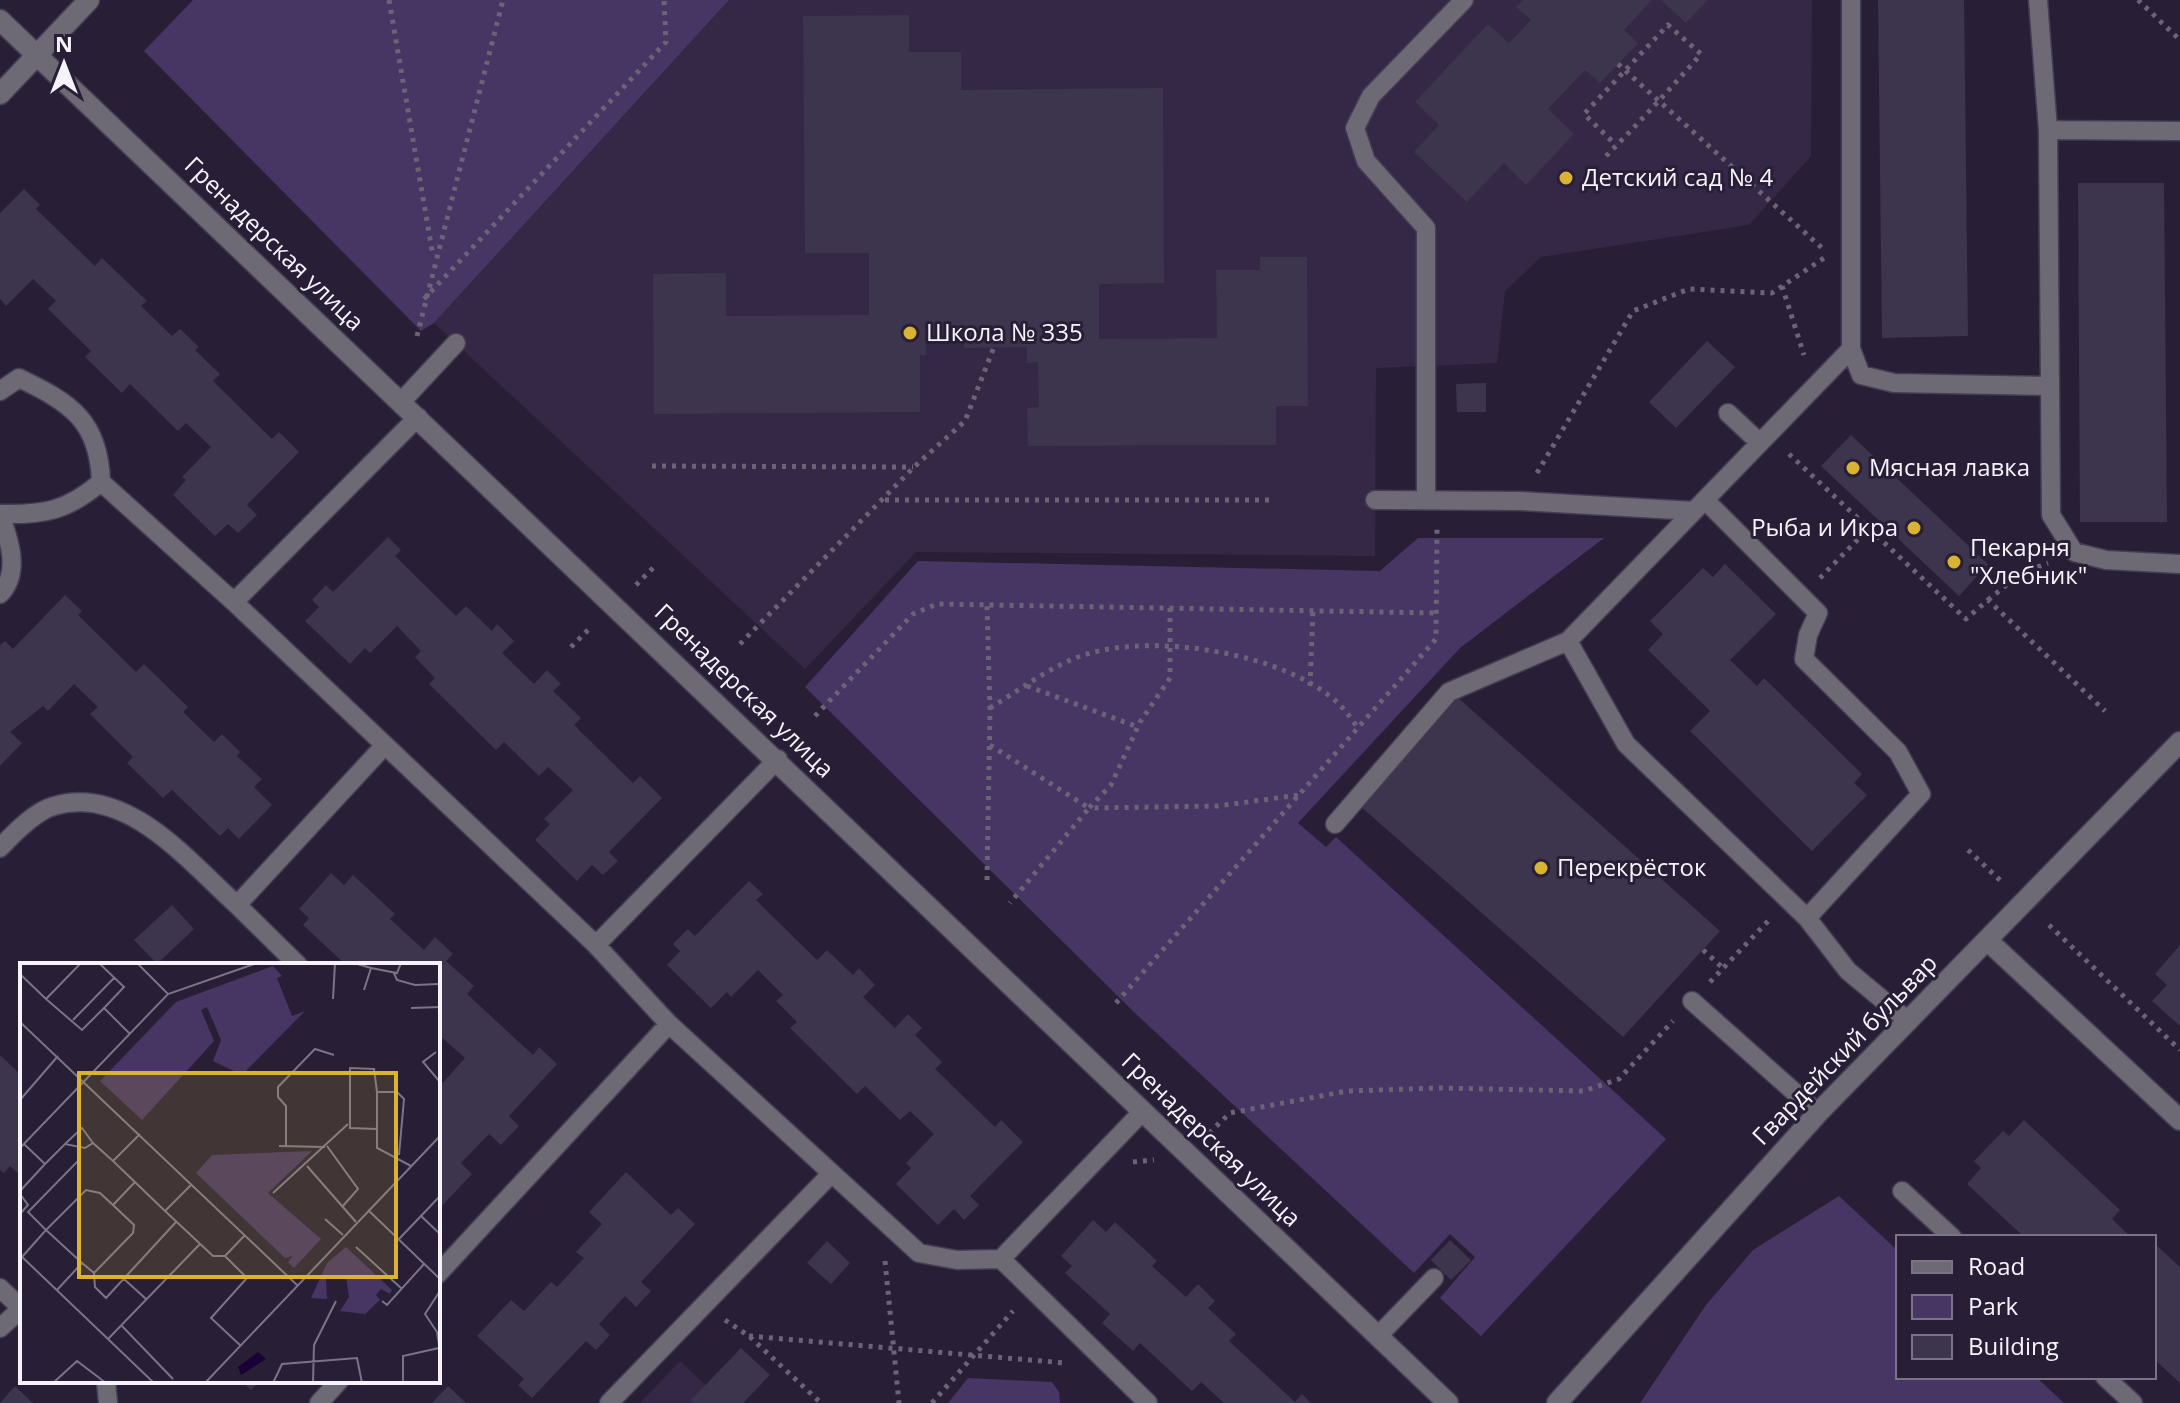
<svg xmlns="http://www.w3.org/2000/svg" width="2180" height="1403" font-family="'Open Sans',sans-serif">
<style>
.built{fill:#342846}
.green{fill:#473563}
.building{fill:#3d344d}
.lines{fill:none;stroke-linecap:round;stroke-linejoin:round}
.service-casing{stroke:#453d53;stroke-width:21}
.minor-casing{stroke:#453d53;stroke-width:23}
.path{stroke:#6b6477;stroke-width:5;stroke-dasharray:4 6;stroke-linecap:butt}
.service{stroke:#6d6975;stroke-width:18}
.minor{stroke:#6d6975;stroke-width:20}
.poi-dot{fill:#dab333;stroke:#281f37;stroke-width:3}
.labels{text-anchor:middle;stroke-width:6;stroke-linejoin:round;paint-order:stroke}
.poi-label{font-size:24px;fill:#f6f3fd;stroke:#281f37;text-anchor:start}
.street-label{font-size:24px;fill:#f6f3fd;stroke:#281f37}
.inset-road{fill:none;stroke:#7a7486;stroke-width:2}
.view{fill:#dab333;fill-opacity:0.15;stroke:#dab333;stroke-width:4}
.inset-edge{fill:none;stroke:#f6f3fd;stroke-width:4}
</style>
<rect width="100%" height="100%" fill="#281f37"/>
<path class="built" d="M729,0H1812L1811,156L1749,225L1541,257L1505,291L1497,363L1376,368L1375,556L916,552L805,669L434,323Z
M680,1361L724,1403H640Z"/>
<path class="green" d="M193,0H729L434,323L421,331L144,51Z
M1418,538H1604L1460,648L1298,823L1326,847L1336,837L1666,1139L1481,1336L1440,1298L1475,1257L1450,1234L1414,1273L1136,1014L805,687L918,561L1380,571Z
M1839,1196L1898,1251V1377H2036L2064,1403H1640L1706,1305L1753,1250Z
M968,1378L1052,1382L1059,1392L1060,1403H948Z"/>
<path class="building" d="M1523,0H1652L1624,30L1638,43L1600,83L1585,70L1548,109L1574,134L1526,185L1504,163L1467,202L1414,152L1439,125L1415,102L1488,24L1509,43L1531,20L1516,7Z
M1661,0H1708L1686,23Z
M1878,0H1964L1968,336L1882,338Z
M909,15V52H961V90L1163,88L1164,283L1099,284V339L1217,338L1216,270H1260V257H1307L1308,406H1276V445L1028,446L1027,408L1039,407L1038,362L1027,363V347L964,348V337H926V355H920V412L654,414L653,274L726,273V316L869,315V253H805L803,16Z
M2078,183H2164L2167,522H2080Z
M24,189L40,205L36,209L95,266L102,258L147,301L141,306L172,336L180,329L199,347L195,350L220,374L213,381L272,439L279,432L299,452L247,505L257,515L238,533L228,524L215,536L173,495L186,480L182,477L211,447L186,423L178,431L130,384L122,393L85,357L91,351L48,309L56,301L33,279L6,306L0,299V213Z
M1707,341L1735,367L1676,428L1649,402Z
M1486,383V412H1457L1456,384Z
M1851,435L1988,564L1959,596L1821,466Z
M388,537L401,550L395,556L456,616L466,606L492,631L497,624L514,641L502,653L534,684L547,670L561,684L553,691L581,718L574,725L633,783L640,776L662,798L609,852L618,861L603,875L592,865L577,881L535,840L550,824L544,819L573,790L548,767L539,776L504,742L496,750L429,684L435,678L415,657L421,651L397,626L370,653L365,648L350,664L305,621L319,607L312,600L326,585L333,592Z
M1725,564L1776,614L1730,660L1757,686L1764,678L1862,774L1854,783L1867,795L1812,851L1690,731L1710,711L1648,650L1663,634L1650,621L1703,568L1713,577Z
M65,595L82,611L78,615L136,672L144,664L188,707L183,712L214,742L222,734L240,752L237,756L262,779L254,787L272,805L239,839L228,828L220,836L172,790L163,798L127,763L133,757L90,714L98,707L74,684L48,711L43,706L10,732L22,743L0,766V645L5,641L13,649Z
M1456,696L1720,931L1623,1037L1360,806Z
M331,873L344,885L353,875L395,914L390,919L424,950L435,937L453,954L446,961L474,986L467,994L533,1055L539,1047L557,1064L509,1116L519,1126L501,1145L489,1134L461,1163L472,1174L440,1208L438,1098L442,1093L438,1088L465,1058L438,1034V965H346L303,925L309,918L299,909Z
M749,881L763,894L756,900L817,960L827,950L853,975L859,968L875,985L863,997L895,1028L908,1014L922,1028L915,1035L942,1062L935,1069L995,1127L1001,1120L1023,1142L970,1196L979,1205L964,1220L954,1209L938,1225L896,1184L911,1168L906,1163L934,1134L910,1111L900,1120L865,1086L857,1094L790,1028L797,1022L776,1001L783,995L758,970L731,997L727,992L711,1008L667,965L680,951L673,944L688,929L695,936Z
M172,905L194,929L157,964L134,940Z
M2180,945V1026L2152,1001L2167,985L2155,974Z
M0,1055L22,1076V1177L10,1166L4,1173L0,1170Z
M2024,1120L2120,1210L2112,1219L2131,1237H2024L1967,1184L1981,1168L1974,1161L2003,1131L2009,1136Z
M626,1172L671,1215L678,1208L695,1224L641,1282L651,1291L636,1307L625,1296L599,1324L610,1335L596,1350L586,1341L532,1398L518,1385L524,1379L477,1336L511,1300L524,1311L551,1282L557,1287L584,1258L576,1252L602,1224L589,1212Z
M1093,1220L1106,1232L1115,1222L1157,1261L1152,1266L1186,1297L1198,1284L1215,1301L1208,1308L1236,1334L1229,1341L1295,1402L1302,1394L1311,1403H1224L1201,1382L1192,1391L1140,1343L1133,1351L1102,1323L1110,1314L1065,1273L1072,1266L1061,1256Z
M1450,1240L1471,1260L1451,1280L1431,1260Z
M827,1241L850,1263L831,1284L807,1263Z
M2154,1243L2180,1267V1383L2154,1359Z
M741,1348L770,1375L743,1403H694L691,1400Z
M241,1381H260L251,1390Z
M15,1386L33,1403H0Z
M448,1386L466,1403H432Z"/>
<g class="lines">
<g class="service-casing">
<path id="service" d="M1851,0V349L1861,375L1894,383L2048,386
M2038,0L2048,130L2051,515L2074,552L2106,560L2180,564
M2048,130L2180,131
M0,391L19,378C71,403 99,421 101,482
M402,401L456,343
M1728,413L1760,443
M418,417L234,602L596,945
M1375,500L1520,501L1694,511
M1426,500V228L1366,161L1355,128L1371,96L1464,0
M1705,500L1818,613L1808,635L1804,659L1898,752L1921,794L1807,918
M0,594C21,573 9,539 0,514C44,515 67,511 101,482L234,602
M1568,641L1626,744L1807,918L1848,971L1907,1020
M778,759L596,945L669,1024L919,1253L957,1260L1001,1259L1143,1111
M1335,824L1449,692L1568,641L1851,349
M0,848C13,834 35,811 54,806C127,784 189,862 237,905L385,745
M237,905L298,965
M1692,1001L1818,1113
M1902,1191L1952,1237
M1001,1259L1148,1403
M438,1274L669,1024
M0,1288L20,1307
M0,1328L22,1308
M1378,1336L1434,1278
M2105,1377L2133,1403
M106,1381L108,1403
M319,1403L339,1381
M609,1403L831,1174"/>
</g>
<g class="minor-casing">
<path id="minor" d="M0,20L1448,1403
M0,94L89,0
M1987,940L2180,1120
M1557,1403L1818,1113L2180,742"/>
</g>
<path class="path" d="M389,0L433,256
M2138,0L2180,40
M1618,64L1822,248
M1606,156C1639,123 1670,89 1701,54L1668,25L1584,114L1616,145
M1782,286L1804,355
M424,299L666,42L664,0
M417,336L503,0
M1789,454L1966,619L1988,600L2105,711
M652,466L913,467
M1537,473L1633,311L1689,289L1772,293L1824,258
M885,500H1271
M1820,578L1869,528
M636,585L656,565
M1988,600L2020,574L2048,563
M1170,608V678L1140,722L1111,785L1089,808L1218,806L1299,795
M740,644L914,467L965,421L994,347
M571,647L592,626
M1027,686L1138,727
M1310,686L1313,610
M990,708C1020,690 1053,664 1087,654C1156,633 1286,653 1339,704C1346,711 1352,720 1358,728
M815,716L913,614L937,604L1437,613
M990,745L1089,808L1010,903
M1968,850L2003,883
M987,880L990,711L987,605
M2049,925L2180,1050
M1703,950L1723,968
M1710,982L1770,919
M1116,1003L1436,639L1437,529
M1209,1133L1230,1113L1347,1091L1440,1088L1584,1091L1619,1079L1673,1021
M1133,1162L1154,1160
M885,1261L899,1403
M725,1320L749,1336L821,1403
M749,1336L1065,1363
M932,1403L1013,1311"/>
<use href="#service" class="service"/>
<use href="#minor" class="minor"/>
</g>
<g class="poi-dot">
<circle cx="1566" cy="178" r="8"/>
<circle cx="910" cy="333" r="8"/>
<circle cx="1853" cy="468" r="8"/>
<circle cx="1914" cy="528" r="8"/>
<circle cx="1954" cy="562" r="8"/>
<circle cx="1541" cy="868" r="8"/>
</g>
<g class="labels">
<g class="poi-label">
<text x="1582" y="186">Детский сад № 4</text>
<text x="926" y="341">Школа № 335</text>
<text x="1869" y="476">Мясная лавка</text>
<text x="1898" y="536" text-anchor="end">Рыба и Икра</text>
<text x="1970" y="556">Пекарня<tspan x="1970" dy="28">"Хлебник"</tspan></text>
<text x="1557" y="876">Перекрёсток</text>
</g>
<g class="street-label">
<text transform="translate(274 244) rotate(44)" y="8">Гренадерская улица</text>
<text transform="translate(744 691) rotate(44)" y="8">Гренадерская улица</text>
<text transform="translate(1845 1050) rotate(-46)" y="8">Гвардейский бульвар</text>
<text transform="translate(1211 1140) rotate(44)" y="8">Гренадерская улица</text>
</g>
</g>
<g transform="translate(20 963)">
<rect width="420" height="420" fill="#281f37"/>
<path d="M253,3L262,13L257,15L272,53L285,48L222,112L193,98L201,77L187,44L181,47L194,78L122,157L80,118L156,39ZM292,188L248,230L301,276L274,305L268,299L273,293L265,295L176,210L192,192ZM326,284L372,327L370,331L361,326L356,332L360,337L345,351L320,348L329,334L326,314L306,316L307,336L291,335L307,300Z" fill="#473563"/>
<path d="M238,389L246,396L221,412L218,404Z" fill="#1b0036"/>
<path class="inset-road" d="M61,0L26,36L62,67L84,45M79,0L104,24L84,45L110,71M117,0L148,31M334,0L351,5L344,27M351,5L377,10L381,0M374,10L377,17L395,22L419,21M0,11L26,36M313,36L315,0M391,45L420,44M53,57L94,15M0,59L278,323M416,89L403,99L420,119M357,129H377L384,136L379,192M0,137L38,93M357,166L330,165V105L354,106L357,129V185L391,203M120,171L93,198L145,248M4,181L25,201L45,181L65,185L73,180L93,198M45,181L62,165L73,180M259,183L305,184M266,183V143L258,134V124L295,86L314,92M307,183L338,226L322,244M0,185L148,31L237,0M287,203L336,259M172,221L145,248L193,293H205L227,315L191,355L221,383M0,228L25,201M253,230L328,161M0,231L8,242L0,251M348,247L420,316M401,253L420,233M305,256L323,272M379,276L401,253L420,271M336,284L382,326M0,292L134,420M205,293L225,272M2,294L26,267L8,249L60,196L59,185M62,300L26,267L66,227L80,230L93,242L115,219M74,310L75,324L86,335L156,259M104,316L126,336M37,327L62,300L74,310L113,270L114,262L93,242M420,328L405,351L417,369L420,388M362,338L367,342L404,301M101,362L153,416M88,376L180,281M33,420L57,398L86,420M185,420L420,173M253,420L262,401L337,395L342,420M293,420L294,382L316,338M383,420V393L419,385"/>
<path class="view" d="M59,110H376V314H59Z"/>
<rect width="420" height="420" class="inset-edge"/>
</g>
<rect x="1896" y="1235" width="260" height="144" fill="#281f37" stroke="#7a7486" stroke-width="2"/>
<rect x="1912" y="1261" width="40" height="12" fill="#6d6975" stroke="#7a7486" stroke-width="2"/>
<text x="1968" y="1275" font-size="24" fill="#f6f3fd">Road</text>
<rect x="1912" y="1295" width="40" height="24" fill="#473563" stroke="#7a7486" stroke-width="2"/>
<text x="1968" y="1315" font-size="24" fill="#f6f3fd">Park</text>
<rect x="1912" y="1335" width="40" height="24" fill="#3d344d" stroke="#7a7486" stroke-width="2"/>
<text x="1968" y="1355" font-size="24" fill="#f6f3fd">Building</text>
<g transform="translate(64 64)" stroke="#281f37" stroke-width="6" paint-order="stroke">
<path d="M0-6L14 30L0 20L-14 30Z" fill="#f6f3fd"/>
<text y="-12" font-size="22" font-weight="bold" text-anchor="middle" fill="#f6f3fd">N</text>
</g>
</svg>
